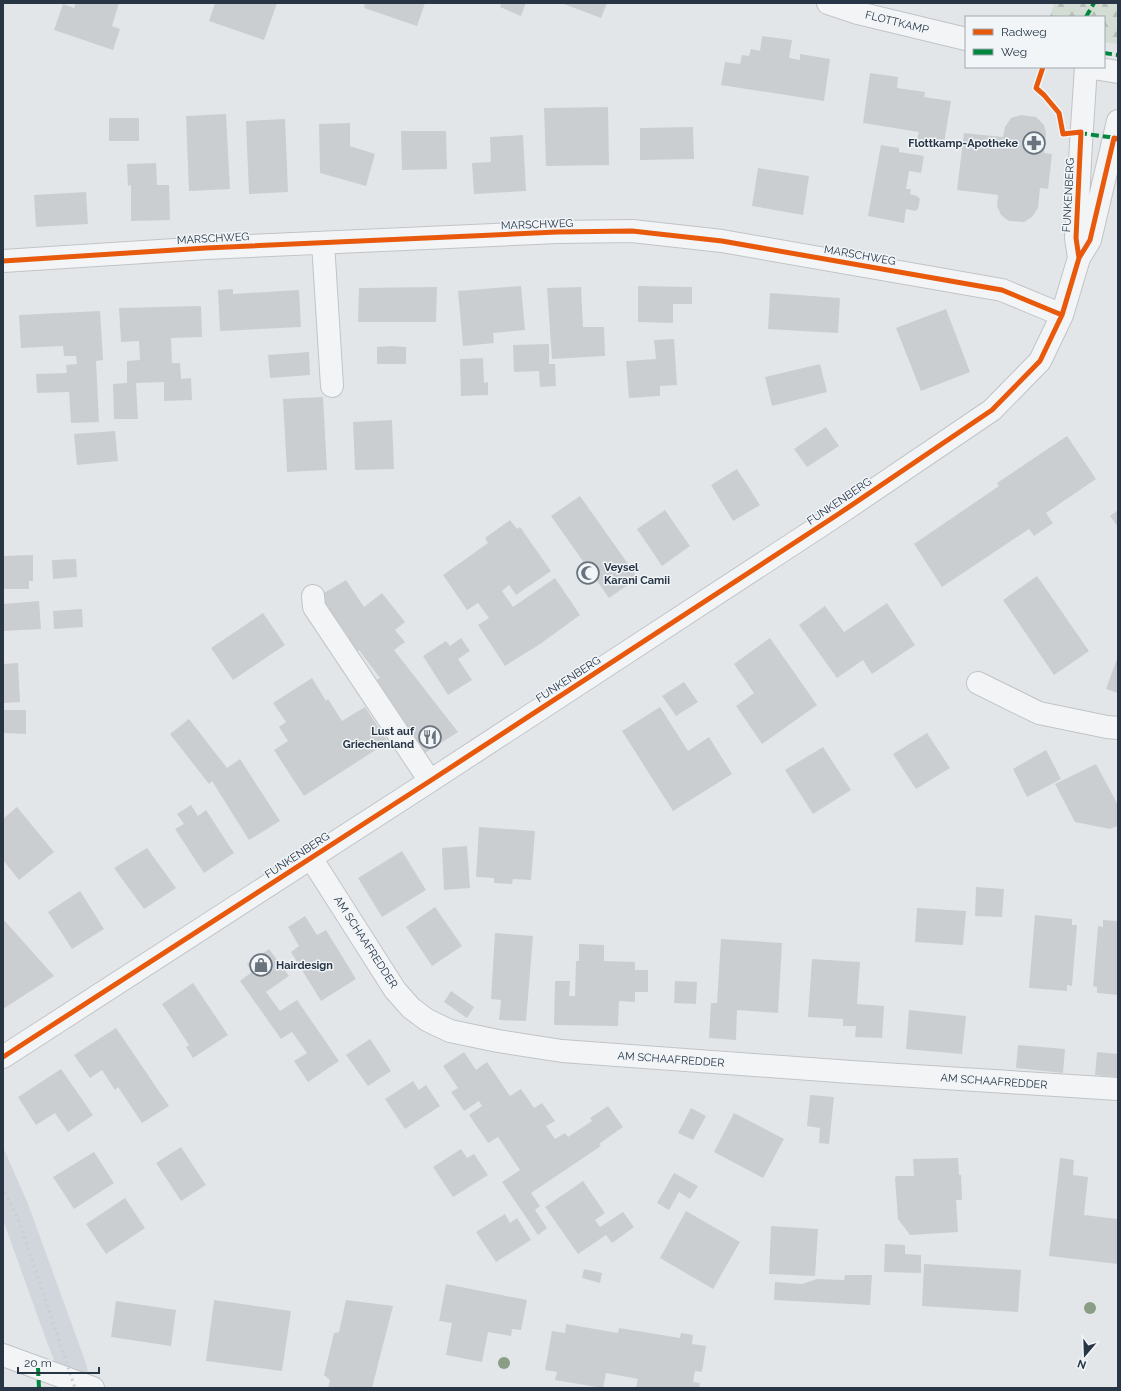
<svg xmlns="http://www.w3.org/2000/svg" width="1121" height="1391" font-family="Raleway,sans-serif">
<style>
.built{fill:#d0d6dc}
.forest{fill:url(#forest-firs)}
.building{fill:#cbced1}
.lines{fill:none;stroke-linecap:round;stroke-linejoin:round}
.minor-casing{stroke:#c1c4c7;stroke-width:24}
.minor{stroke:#f3f4f5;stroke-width:22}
.rail{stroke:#cbced0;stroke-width:3;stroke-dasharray:2 4;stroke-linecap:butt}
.quiet{stroke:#00873e;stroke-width:4;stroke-dasharray:8 4;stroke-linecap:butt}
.cycleway-casing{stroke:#f1f5f8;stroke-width:8}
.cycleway{stroke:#e8590c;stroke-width:5}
.tree{fill:#8a9d85}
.labels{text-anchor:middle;stroke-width:3;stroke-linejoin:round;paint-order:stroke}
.street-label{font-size:11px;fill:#273545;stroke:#f1f5f8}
.poi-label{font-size:11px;font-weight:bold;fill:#273545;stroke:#f1f5f8;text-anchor:end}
</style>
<defs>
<pattern id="forest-firs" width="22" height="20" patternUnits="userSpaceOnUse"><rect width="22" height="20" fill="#d4ddd3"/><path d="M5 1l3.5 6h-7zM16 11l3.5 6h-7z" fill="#b6beb6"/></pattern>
</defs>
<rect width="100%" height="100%" fill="#e3e6e9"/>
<path class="built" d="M3,1147L28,1204L84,1358L93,1388H65L47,1342L3,1220Z"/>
<path class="forest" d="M1054,3H1118V44L1104,42V17H1050Z"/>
<path class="building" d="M76,3H119L112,26L120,29L113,50L54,30L63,4L74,8Z
M215,3H277L264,40L209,21Z
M365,3H425L417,26L364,8Z
M502,3H526L521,16L500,7Z
M561,3H607L601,18Z
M762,36L792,40L789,58L800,60V54L830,59L824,101L721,85L725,62L740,64L742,55L749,56L751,49L760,51Z
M870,73L898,77L897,88L925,92L924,97L951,101L944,143L917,139L919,132L863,123Z
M608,107L609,165L546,166L544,108Z
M226,114L230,189L189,191L186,116Z
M1021,115L1036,117L1044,125L1046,133L1044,153L1052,154L1048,189L1040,188L1038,208L1032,217L1024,222L1009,221L1001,215L997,206L998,195L957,190L964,133L1003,137L1005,127L1011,118Z
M109,118H139V141H109Z
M285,119L288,192L249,194L246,121Z
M350,123V146L375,154L366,186L320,173L319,124Z
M693,127L694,159L640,160V128Z
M401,131H446L447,169L402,170Z
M523,135L526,191L474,194L472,163L491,162L490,137Z
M881,145L899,148V152L924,156L921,173L909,171L906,189H911L910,194L917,196L920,199L918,209L915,211L906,209L904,223L868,216Z
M156,163L157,185H169L170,220L131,221V185L128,186L127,164Z
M758,168L809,176L803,215L752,206Z
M86,192L88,224L36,227L34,195Z
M521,286L525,330L493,333L494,343L463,346L458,291Z
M638,286L692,287V304H673V323L638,322Z
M437,287L436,322H358L359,288Z
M581,287L583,327H604L605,356L552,359L547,288Z
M233,289V294L299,290L301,327L220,331L218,290Z
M770,293L840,298L838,333L768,329Z
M201,306L202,337L171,338L172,363H180L181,379L191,378L192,400L164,401V382L136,383L138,419H114L113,384L127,383V361L140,360L139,341L121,342L119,308Z
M946,309L970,372L921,391L896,328Z
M100,311L103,360L96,361L99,422L71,423L69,392L37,393L36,374L67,373L66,365L77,364L76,356H64L63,346L21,348L19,315Z
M674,339L677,385L660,386V396L629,398L626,361L656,359L654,340Z
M549,344V364H555L556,386L540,387L539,371L514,372L513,345Z
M391,346L406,347V364H377V347Z
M309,352L310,375L270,378L268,355Z
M483,358L484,383L488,382V395L461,396L460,359Z
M820,364L827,392L772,406L765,377Z
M323,397L327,470L287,472L283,399Z
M392,420L394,469L355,470L353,422Z
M826,427L839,446L807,467L794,449Z
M115,431L118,461L77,465L74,434Z
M1067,436L1096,479L1046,513L1053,523L1034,536L1029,529L942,587L914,544L999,486L997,483Z
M737,469L760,505L733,521L711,485Z
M580,496L638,578L609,598L551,516Z
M665,510L690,546L662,566L637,529Z
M1118,510V527L1110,516Z
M510,520L517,529L520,527L551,571L516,595L509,585L502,591L513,607L555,578L580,615L540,644L505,666L478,625L489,618L478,603L467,610L443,575L488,543L485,538Z
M33,555V581H29V589H3V556Z
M76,559L77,577L53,579L52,560Z
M1037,576L1089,651L1054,675L1003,600Z
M346,580L364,607L382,593L405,622L395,630L405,642L394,650L458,732L420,756L372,683L380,678L359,650L357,652L347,639L349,637L319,596Z
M39,601L41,629L3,631V604Z
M887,603L915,645L872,674L863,660L837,678L799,625L825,606L844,632Z
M82,609L83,627L54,629L53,611Z
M263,613L285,645L233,680L211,648Z
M461,638L470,651L458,659L472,680L448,695L423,656L446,641L450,646Z
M770,638L817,705L762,744L736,706L754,693L734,664Z
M1118,656V693L1106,689Z
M18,663L20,702L3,703V664Z
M312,678L326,701L328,699L342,721L365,707L388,742L304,796L274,750L288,741L279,727L286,722L273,703Z
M684,682L698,702L676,716L662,696Z
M660,707L688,751L709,737L732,774L673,811L622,731Z
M3,710H26V734L3,733Z
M189,719L227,768L240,759L280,821L249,840L212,781L209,784L170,734Z
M927,733L950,768L916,789L893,754Z
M823,747L851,790L813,814L785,770Z
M1046,750L1061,779L1027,797L1013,769Z
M1096,764L1118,805V826L1110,829L1075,822L1055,784Z
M191,805L198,816L206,810L234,853L204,873L175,829L184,824L177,814Z
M17,807L54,852L19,880L3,860V819Z
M479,827L535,831L531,880L513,879L512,884L494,883V878L476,877Z
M467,846L470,888L444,890L442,848Z
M147,848L176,888L144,909L114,868Z
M402,851L426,890L382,917L358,878Z
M976,887L1004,889L1002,917L975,916Z
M80,891L104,929L72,949L48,912Z
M435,907L462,946L432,966L406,927Z
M917,908L966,911L963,945L915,942Z
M1035,915L1072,919V925H1077L1072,986L1067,985V991L1029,988Z
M305,916L317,935L326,930L356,979L321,1001L291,952L299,946L288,927Z
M3,919L54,976L3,1009Z
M1103,920L1118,921V995L1097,993V987L1093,986L1098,926L1103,927Z
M495,933L533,936L526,1021L499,1020L501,1000L491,999Z
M721,939L782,943L778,1013L737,1010L736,1040L709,1038L711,1003H717Z
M579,944L604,945V961L635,962V970H648V992H635V1002L619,1001L618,1026L554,1025L555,981H570L569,996H575L576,961H579Z
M269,949L289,976L266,992L280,1011L297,1000L339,1061L308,1082L294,1061L307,1053L292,1032L281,1039L240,981L252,972L247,964Z
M812,959L860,962L857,1004L884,1006L882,1038L855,1037L856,1026H843V1019L808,1017Z
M675,981L697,982L696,1004L674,1003Z
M193,983L228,1035L193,1058L186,1047L189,1045L162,1004Z
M451,991L474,1007L467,1018L444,1002Z
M909,1010L966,1016L962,1054L906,1049Z
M116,1028L169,1106L142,1123L118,1087L115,1090L102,1070L90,1078L74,1055Z
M370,1039L391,1071L368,1086L346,1055Z
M1018,1045L1065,1049L1063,1073L1016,1068Z
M464,1052L476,1070L487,1062L510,1096L521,1089L534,1108L542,1103L555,1121L546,1126L555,1139L565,1133L568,1137L592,1121L590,1118L608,1106L623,1127L599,1144L601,1146L531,1193L540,1206L535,1210L547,1228L538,1235L502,1182L520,1170L498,1137L488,1143L469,1115L482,1106L479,1101L464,1111L451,1092L458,1088L443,1066Z
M1097,1052L1118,1054V1077L1095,1075Z
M61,1069L93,1115L68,1132L55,1113L36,1125L18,1097Z
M413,1081L419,1090L426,1085L440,1106L405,1129L385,1099Z
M810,1095L834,1097L829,1144L819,1143L820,1128L807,1126Z
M691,1108L706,1116L693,1140L678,1133Z
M734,1113L784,1139L763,1178L714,1152Z
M181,1147L206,1185L181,1201L156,1163Z
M461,1149L467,1158L474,1154L488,1175L453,1197L433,1167Z
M94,1152L114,1183L74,1209L53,1177Z
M958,1158L959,1175H961L962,1200H956L958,1232L910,1235L898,1219L895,1178L896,1176H914L913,1159Z
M1060,1158L1074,1160L1073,1175L1088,1177L1084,1215L1118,1219V1264L1049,1256Z
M674,1173L698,1186L690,1199L679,1192L669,1210L657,1203Z
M583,1181L605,1213L595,1220L600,1227L623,1212L634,1227L612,1243L606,1235L578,1254L545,1207Z
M125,1198L145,1228L106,1254L86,1224Z
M686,1211L740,1242L713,1289L660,1258Z
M505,1214L510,1223L517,1218L531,1240L496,1262L476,1232Z
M771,1226L818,1229L815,1276L769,1274Z
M885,1244L905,1245V1254L921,1255V1273L884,1272Z
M924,1264L1021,1270L1018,1312L922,1306Z
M584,1269L602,1273L600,1283L582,1278Z
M845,1275H872L870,1305L774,1300L775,1282L802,1284L817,1279L844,1280Z
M446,1284L527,1300L521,1330L512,1329L511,1336L488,1332L482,1362L446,1355L452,1323L439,1321Z
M214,1300L291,1311L282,1371L206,1361Z
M346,1300L393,1306L372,1388H328L330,1380L324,1375L334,1333L339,1332Z
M116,1301L176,1310L171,1346L111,1337Z
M566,1324L618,1333L619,1328L680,1338L681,1333L693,1335L692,1344L706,1346L702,1372L695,1371L693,1382L700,1383L699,1388H636L638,1379L606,1373L603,1388L555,1380L557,1372L545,1370L552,1331L565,1333Z"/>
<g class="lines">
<g class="minor-casing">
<path id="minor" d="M828,3L858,13L966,39
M1087,67L1118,72
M323,243L332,386
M1079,257L1076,238L1081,143L1086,67
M3,261L206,248L557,232L632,231L722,241L1002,290L1062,315
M313,596L314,607L430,781
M978,683L1039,713L1107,727L1118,728
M311,858L395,990L411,1008L427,1020L450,1031L498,1041L562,1051L851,1072L1118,1089
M3,1057L430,781L840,513L992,410L1040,361L1062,315L1079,258L1090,240L1118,121
M3,1355L93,1388"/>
</g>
<use href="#minor" class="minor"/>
<path class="rail" d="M3,1187L20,1224L75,1388"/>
<path class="quiet" d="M1086,17L1094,3
M1104,53L1118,55
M1079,133L1116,138
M38,1368L39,1388"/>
<g class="cycleway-casing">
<path id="cycleway" d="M1043,67L1036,88L1044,95L1059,113L1063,134L1081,132L1076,238L1079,258
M3,261L206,248L557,232L632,231L722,241L1002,290L1062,315
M3,1057L430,781L840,513L992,410L1040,361L1062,315L1079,258L1090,240L1114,138L1118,139"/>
</g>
<use href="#cycleway" class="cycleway"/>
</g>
<g class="tree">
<circle cx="1090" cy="1308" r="6"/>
<circle cx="504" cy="1363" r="6"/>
</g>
<defs>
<g id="pharmacy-ring" transform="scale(1.15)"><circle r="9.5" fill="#f1f5f8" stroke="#69737e" stroke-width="1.5"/><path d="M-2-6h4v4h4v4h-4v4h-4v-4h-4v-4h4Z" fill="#69737e"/></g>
<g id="mosque-ring" transform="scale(1.15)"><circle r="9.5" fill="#f1f5f8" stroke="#69737e" stroke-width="1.5"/><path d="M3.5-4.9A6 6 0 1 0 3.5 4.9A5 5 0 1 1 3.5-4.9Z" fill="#69737e"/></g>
<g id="restaurant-ring" transform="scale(1.15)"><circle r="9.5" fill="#f1f5f8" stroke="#69737e" stroke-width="1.5"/><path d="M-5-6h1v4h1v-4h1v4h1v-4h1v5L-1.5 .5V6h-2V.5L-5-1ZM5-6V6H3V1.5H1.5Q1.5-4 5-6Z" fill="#69737e"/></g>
<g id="shop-ring" transform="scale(1.15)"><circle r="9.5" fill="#f1f5f8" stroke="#69737e" stroke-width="1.5"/><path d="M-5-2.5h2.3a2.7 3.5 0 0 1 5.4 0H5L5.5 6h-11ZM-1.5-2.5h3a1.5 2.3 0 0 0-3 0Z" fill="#69737e"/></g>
</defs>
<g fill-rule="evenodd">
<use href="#pharmacy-ring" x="1034" y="143"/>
<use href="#mosque-ring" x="588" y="573"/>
<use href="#restaurant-ring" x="430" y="737"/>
<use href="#shop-ring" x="261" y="965"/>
</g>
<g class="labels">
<g class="street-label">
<text transform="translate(897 22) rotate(14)" y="4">FLOTTKAMP</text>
<text transform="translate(1068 195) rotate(-87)" y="4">FUNKENBERG</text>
<text transform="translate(537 224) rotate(-2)" y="4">MARSCHWEG</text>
<text transform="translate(213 238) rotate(-3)" y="4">MARSCHWEG</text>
<text transform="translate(860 255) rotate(10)" y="4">MARSCHWEG</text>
<text transform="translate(839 501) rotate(-34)" y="4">FUNKENBERG</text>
<text transform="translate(568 679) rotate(-33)" y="4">FUNKENBERG</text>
<text transform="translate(297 855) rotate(-33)" y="4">FUNKENBERG</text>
<text transform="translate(366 942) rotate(57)" y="4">AM SCHAAFREDDER</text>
<text transform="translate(671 1059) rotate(4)" y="4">AM SCHAAFREDDER</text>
<text transform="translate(994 1081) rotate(4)" y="4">AM SCHAAFREDDER</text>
</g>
<g class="poi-label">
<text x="1018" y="147">Flottkamp-Apotheke</text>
<text x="604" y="571" text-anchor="start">Veysel<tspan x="604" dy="13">Karani Camii</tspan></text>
<text x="414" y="735">Lust auf<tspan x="414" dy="13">Griechenland</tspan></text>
<text x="276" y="969" text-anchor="start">Hairdesign</text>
</g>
</g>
<rect width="1121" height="1391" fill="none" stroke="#273545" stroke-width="8"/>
<rect x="965" y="16" width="140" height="52" fill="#f1f5f8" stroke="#a0a8b0"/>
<rect x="973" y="29" width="20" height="6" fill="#e8590c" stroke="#a0a8b0"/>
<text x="1001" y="36" font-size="12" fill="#273545">Radweg</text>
<rect x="973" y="49" width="20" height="6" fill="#00873e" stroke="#a0a8b0"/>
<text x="1001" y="56" font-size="12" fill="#273545">Weg</text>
<g transform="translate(1085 1355) rotate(199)" stroke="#f1f5f8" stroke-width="3" paint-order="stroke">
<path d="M0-3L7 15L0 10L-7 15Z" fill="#273545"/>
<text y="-6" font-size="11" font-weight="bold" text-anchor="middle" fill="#273545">N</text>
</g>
<path d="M18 1367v6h81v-6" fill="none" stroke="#273545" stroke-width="2"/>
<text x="24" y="1367" font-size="12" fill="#273545" stroke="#f1f5f8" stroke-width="3" paint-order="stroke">20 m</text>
</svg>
